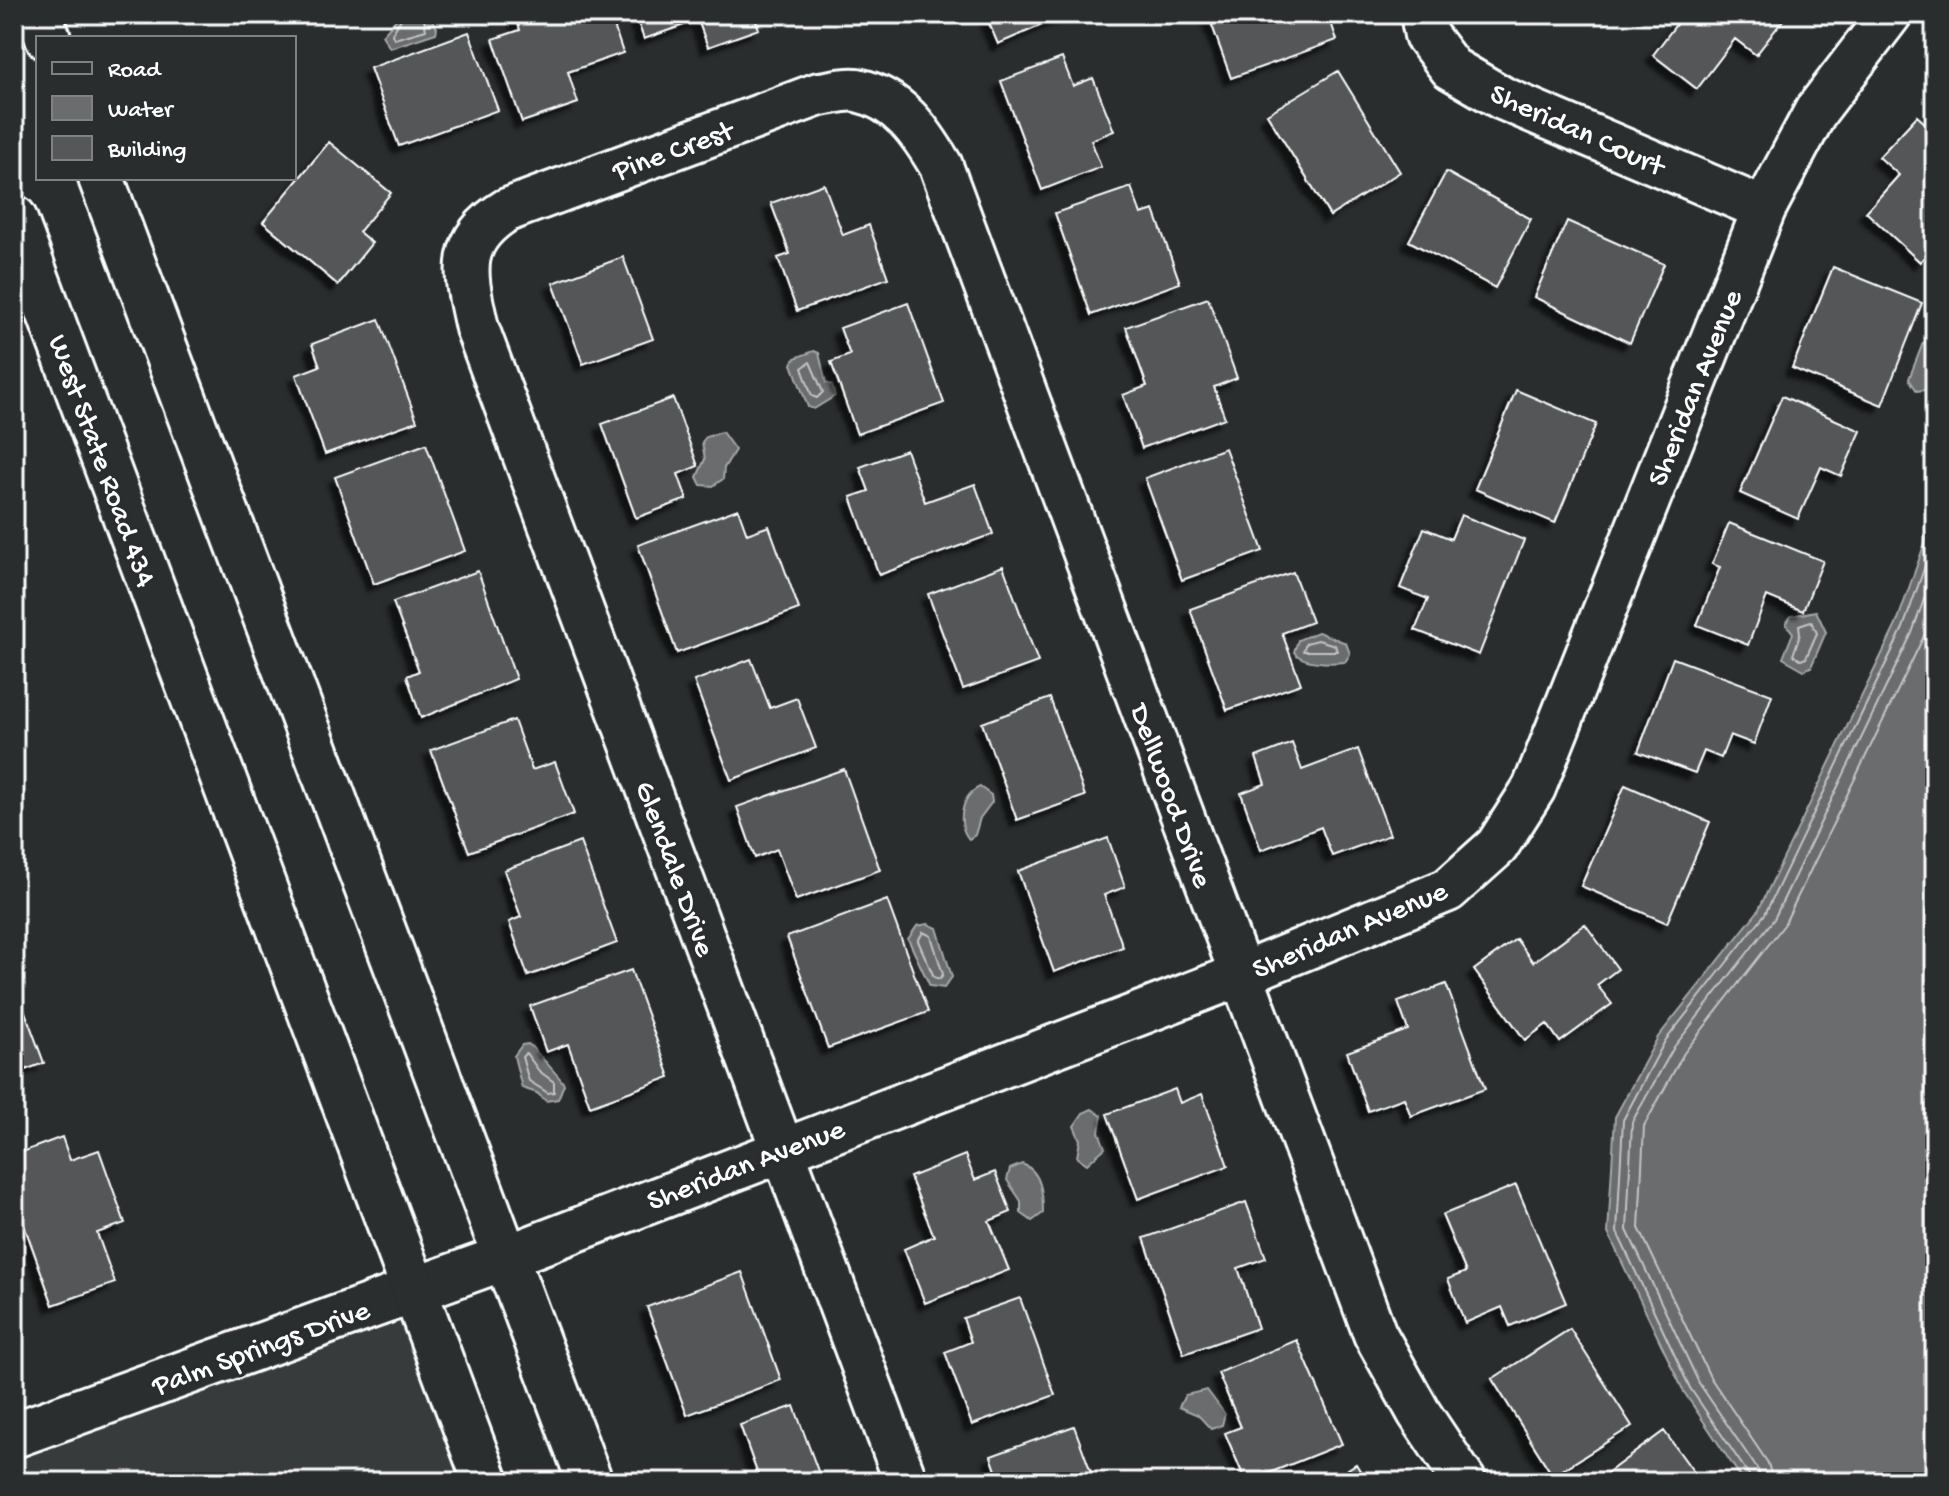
<svg xmlns="http://www.w3.org/2000/svg" width="1949" height="1496" font-family="'Gochi Hand',sans-serif">
<style>
.built{fill:#373a3b}
.water{fill:#6a6c6d;stroke:#a6a7a7;stroke-width:2}
.lines{fill:none;stroke-linecap:round;stroke-linejoin:round}
.shore{stroke:#c3c4c5;stroke-width:2}
.building{fill:#555758;stroke:#fff;stroke-width:2;filter:url(#shadow)}
.street-casing{stroke:#fff;stroke-width:48}
.secondary-casing{stroke:#fff;stroke-width:50}
.primary-casing{stroke:#fff;stroke-width:50}
.street{stroke:#2a2d2e;stroke-width:42}
.secondary{stroke:#2a2d2e;stroke-width:44}
.primary{stroke:#2a2d2e;stroke-width:44}
.labels{text-anchor:middle;stroke-width:6;stroke-linejoin:round;paint-order:stroke}
.street-label{font-size:30px;fill:#fff;stroke:#2a2d2e}
</style>
<defs>
<filter id="shadow"><feDropShadow dx="-7" dy="7" stdDeviation="2" flood-color="#0009"/></filter>
</defs>
<rect width="100%" height="100%" fill="#2a2d2e"/>
<filter id="ink" filterUnits="userSpaceOnUse"><feTurbulence type="fractalNoise" baseFrequency=".0125" numOctaves="2"/><feDisplacementMap in="SourceGraphic" scale="16" xChannelSelector="R" yChannelSelector="G"/><feConvolveMatrix kernelMatrix="1 2 1 2 8 2 1 2 1" color-interpolation-filters="sRGB"/></filter>
<g filter="url(#ink)">
<path class="built" d="M400,1319L463,1482H14V1455Z"/>
<path class="water" d="M401,14H429L437,28L436,33L390,48L382,35Z
M1935,341V383L1933,389L1917,391L1909,379L1923,343Z
M814,351L819,353L826,383L832,385L835,396L814,409L808,407L792,364L795,358Z
M722,432L735,450L724,468L723,479L713,486L701,485L697,477L705,459L702,442L706,437Z
M1935,514V1482H1744L1684,1392L1608,1233L1615,1117L1658,1037L1758,911L1896,625Z
M1816,611L1826,632L1811,667L1804,670L1783,658L1793,633L1786,624L1791,616Z
M1318,632L1346,643L1350,654L1345,662C1332,663 1303,665 1294,652L1298,640Z
M980,787L991,795L992,802L980,818L975,835L969,839C956,825 961,795 980,787Z
M928,924L937,928L952,977L944,988L930,986L908,939L917,926Z
M528,1044C531,1045 562,1080 564,1084L558,1099L546,1101L537,1093L522,1088L514,1056L522,1045Z
M1092,1109L1102,1116L1099,1132L1105,1148L1087,1164L1077,1157L1080,1140L1074,1126L1083,1113Z
M1022,1164C1042,1171 1043,1195 1043,1213L1032,1221L1021,1213V1201L1007,1180L1010,1169Z
M1207,1390L1225,1414L1222,1425L1211,1429L1198,1415L1179,1407L1185,1395Z"/>
<g class="lines">
<path class="shore" d="M404,14L392,34L394,39L426,30L423,14
M810,362L823,392L817,398L812,396L802,368Z
M1811,621L1817,633L1806,658L1801,660L1793,655L1800,635L1799,625Z
M1318,640L1335,645L1337,651H1303L1306,643Z
M923,932L931,936L943,974L940,979L934,977L918,941Z
M526,1053L539,1071L554,1082V1092L548,1093L529,1081L522,1057Z
M1750,1482L1749,1475L1690,1388L1617,1232L1623,1120L1665,1041L1765,914L1903,628L1935,538
M1761,1482L1758,1470L1699,1383L1627,1230L1632,1122L1674,1047L1774,919L1912,633L1935,568
M1773,1482L1768,1463L1710,1377L1639,1228L1644,1126L1684,1053L1784,925L1923,638L1935,604"/>
</g>
<path class="building" d="M515,14H610L623,53L568,72L578,103L522,122L493,39L520,30Z
M635,14H753L759,29L708,47L698,20L644,39Z
M985,14H1067L998,44Z
M1208,14H1328L1337,40L1231,78Z
M1684,14H1783L1786,16L1756,55L1735,39L1697,89L1653,55Z
M469,32L498,110L399,146L370,68Z
M1062,58L1073,86L1093,78L1114,131L1091,140L1101,167L1042,190L1001,81Z
M1338,71L1400,172L1330,216L1267,114Z
M1917,116L1935,132V245L1920,262L1866,212L1899,175L1879,157Z
M329,142L391,193L359,232L372,243L338,285L263,222Z
M1446,172L1531,219L1495,288L1409,241Z
M824,184L843,235L869,225L888,278L797,311L778,258L790,254L771,203Z
M1131,187L1141,214L1154,210L1180,283L1091,315L1055,213Z
M1567,221L1664,264L1630,343L1534,297Z
M623,257L653,339L583,364L553,283Z
M1833,267L1922,303L1882,405L1792,368Z
M1208,298L1237,378L1214,387L1225,418L1142,448L1123,395L1147,386L1126,327Z
M908,303L944,403L857,434L831,362L850,355L840,328Z
M379,319L417,421L325,454L296,375L320,366L312,344Z
M1516,390L1596,424L1555,523L1475,489Z
M1782,396L1861,431L1841,476L1821,467L1798,519L1740,493Z
M673,398L698,466L678,474L687,499L636,518L602,424Z
M426,444L465,551L374,584L335,477Z
M1225,448L1263,551L1182,580L1145,478Z
M906,450L925,502L975,484L993,534L879,575L851,497L869,491L860,467Z
M738,509L747,534L769,526L799,609L677,653L638,545Z
M1461,515L1524,540L1479,655L1415,630L1428,599L1400,588L1424,528L1451,539Z
M1729,523L1823,561L1803,611L1767,596L1748,645L1697,625L1720,567L1712,564Z
M1003,566L1038,662L963,689L928,594Z
M478,571L516,679L421,718L407,676L419,671L393,602Z
M1293,572L1312,622L1282,633L1301,684L1227,710L1190,609Z
M1673,658L1772,695L1754,744L1730,735L1721,758L1704,751L1695,773L1638,752Z
M751,659L770,708L797,698L816,748L731,780L694,681Z
M1050,698L1085,796L1017,820L982,723Z
M514,720L532,770L555,762L574,814L469,852L431,750Z
M1292,743L1302,770L1358,749L1390,835L1332,856L1321,827L1261,850L1241,793L1265,784L1256,757Z
M844,769L880,870L796,900L777,849L755,858L737,807Z
M1625,785L1710,822L1667,923L1581,886Z
M1108,838L1125,887L1104,895L1123,947L1054,972L1018,871Z
M580,842L617,943L528,976L509,922L521,917L504,870Z
M887,900L928,1012L828,1048L787,937Z
M1585,924L1618,969L1597,985L1612,1004L1560,1042L1547,1024L1525,1040L1474,970L1516,939L1533,962Z
M631,970L670,1077L590,1106L568,1044L546,1052L530,1006Z
M14,982L44,1063L14,1074Z
M1446,984L1485,1089L1411,1116L1404,1098L1368,1111L1347,1052L1408,1030L1398,1002Z
M1175,1089L1180,1103L1202,1094L1228,1166L1138,1199L1107,1114Z
M62,1137L70,1160L99,1150L125,1223L97,1233L115,1283L53,1305L14,1197V1155Z
M965,1155L975,1180L995,1172L1011,1212L989,1221L1009,1270L925,1303L904,1249L934,1236L910,1177Z
M1516,1185L1566,1303L1510,1326L1502,1307L1465,1323L1448,1279L1466,1272L1442,1215Z
M1246,1202L1266,1258L1238,1268L1258,1328L1184,1354L1144,1238Z
M742,1272L781,1380L687,1415L647,1307Z
M1020,1298L1055,1395L972,1425L945,1352L971,1342L963,1318Z
M1570,1329L1632,1426L1553,1476L1492,1379Z
M1297,1340L1342,1444L1246,1482L1225,1433L1241,1427L1218,1373Z
M794,1406L822,1482H740L758,1475L740,1425Z
M1074,1426L1092,1475L1072,1482H1000L991,1456Z
M1664,1431L1701,1482H1601L1599,1479Z
M1356,1464L1367,1482H1328Z"/>
<g class="lines">
<g class="street-casing">
<path id="street" d="M1422,14L1426,35L1451,68L1502,98L1764,209
M506,1257L1240,975L1448,890L1497,846L1534,788L1764,209L1816,111L1890,14
M906,1482L477,328C466,277 454,242 507,210L819,94C830,93 846,88 857,90C899,99 921,132 941,166L1375,1334L1419,1413L1465,1482"/>
</g>
<g class="secondary-casing">
<path id="secondary" d="M14,1435L506,1257"/>
</g>
<g class="primary-casing">
<path id="primary" d="M39,14L48,38
M101,178L590,1482
M14,218L486,1482"/>
</g>
<use href="#street" class="street"/>
<use href="#secondary" class="secondary"/>
<use href="#primary" class="primary"/>
</g>
</g>
<g class="labels">
<g class="street-label">
<text transform="translate(1578 128) rotate(24)" y="10">Sheridan Court</text>
<text transform="translate(672 149) rotate(-20)" y="10">Pine Crest</text>
<text transform="translate(1693 387) rotate(-68)" y="10">Sheridan Avenue</text>
<text transform="translate(104 460) rotate(70)" y="10">West State Road 434</text>
<text transform="translate(1173 795) rotate(70)" y="10">Dellwood Drive</text>
<text transform="translate(677 868) rotate(70)" y="10">Glendale Drive</text>
<text transform="translate(1349 928) rotate(-23)" y="10">Sheridan Avenue</text>
<text transform="translate(745 1163) rotate(-21)" y="10">Sheridan Avenue</text>
<text transform="translate(260 1346) rotate(-20)" y="10">Palm Springs Drive</text>
</g>
</g>
<rect width="1949" height="1496" fill="none" stroke="#2a2d2e" stroke-width="48"/>
<rect x="24" y="24" width="1901" height="1448" fill="none" stroke="#fff" stroke-width="3" filter="url(#ink)"/>
<rect x="36" y="36" width="260" height="144" fill="#2a2d2e" stroke="#7f8182" stroke-width="2"/>
<rect x="52" y="62" width="40" height="12" fill="#2a2d2e" stroke="#7f8182" stroke-width="2"/>
<text x="108" y="76" font-size="24" fill="#ffffff">Road</text>
<rect x="52" y="96" width="40" height="24" fill="#6a6c6d" stroke="#7f8182" stroke-width="2"/>
<text x="108" y="116" font-size="24" fill="#ffffff">Water</text>
<rect x="52" y="136" width="40" height="24" fill="#555758" stroke="#7f8182" stroke-width="2"/>
<text x="108" y="156" font-size="24" fill="#ffffff">Building</text>
</svg>
